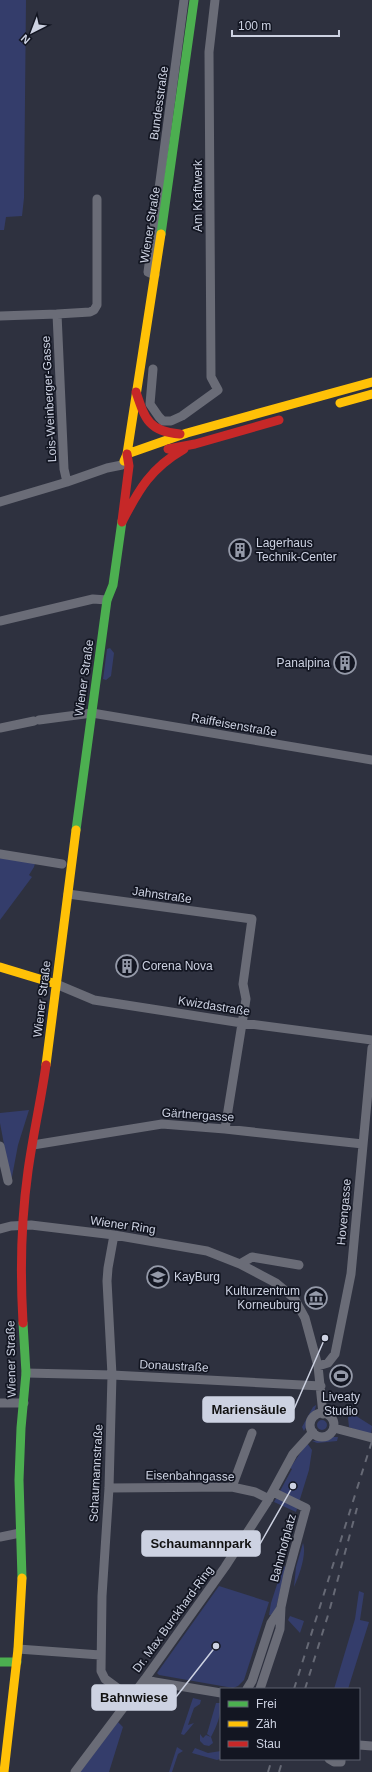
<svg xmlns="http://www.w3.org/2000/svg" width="372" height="1772" font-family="Helvetica,sans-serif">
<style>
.green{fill:#343d6b}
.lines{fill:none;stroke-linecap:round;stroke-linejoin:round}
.street{stroke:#6a6c77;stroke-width:9}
.fast{stroke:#4caf50;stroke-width:9}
.slow{stroke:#ffc107;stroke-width:9}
.jam{stroke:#c62828;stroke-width:9}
.rail{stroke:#666975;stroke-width:2;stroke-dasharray:7 7;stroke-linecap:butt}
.labels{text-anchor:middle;stroke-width:3.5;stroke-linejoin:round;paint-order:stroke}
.street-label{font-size:12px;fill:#cdd2e2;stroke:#131622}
.poi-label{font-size:12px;fill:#cdd2e2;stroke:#131622;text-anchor:start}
.leader{fill:none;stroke:#cdd2e2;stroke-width:1.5}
.callout-dot{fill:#cdd2e2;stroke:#131622;stroke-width:1.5}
.callout{fill:#cdd2e2;stroke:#cdd2e2;stroke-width:1.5}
.callout-label{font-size:13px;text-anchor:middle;font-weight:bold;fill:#111}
</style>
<rect width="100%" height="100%" fill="#2e313f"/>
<path class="green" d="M0,0H26L24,198L22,216L6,217L4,230H0Z
M110,648L114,653L111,676L106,680L103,679L107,649Z
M0,858L35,863L34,867L29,875L32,877L0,920Z
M29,1110L18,1145L11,1182L0,1123V1113Z
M316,1405C316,1410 307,1426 304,1431L302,1427L313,1407Z
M353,1414L372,1426L371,1436L349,1427L348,1418L349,1415Z
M317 1425a5 5 0 1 1 10 0a5 5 0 1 1-10 0Z
M330,1437H338L337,1441L317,1443L312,1441L324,1440Z
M307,1443L312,1450L309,1470L296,1512L274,1502L292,1469L290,1468Z
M303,1543C307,1554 299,1576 294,1587L296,1567Z
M283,1566L286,1567L276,1608L271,1615H269L271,1603Z
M219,1586L269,1602L244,1680L238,1686L233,1688L159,1675L157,1673Z
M359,1591L364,1593L360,1620L369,1622L348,1689H334L355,1619Z
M290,1616L304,1621L300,1633L288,1620Z
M193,1698L201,1700L200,1704L194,1708L188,1725L194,1723L184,1735L181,1734Z
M216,1703H221C221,1715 217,1726 211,1737L207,1734Z
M118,1722L123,1727L109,1772H80Z
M200,1734L203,1738L206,1735L211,1737L213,1743L209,1746L204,1745L200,1741Z
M177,1747L183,1751L178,1754L172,1772H169Z
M195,1748L208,1753L221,1751L220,1759L217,1760L192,1753Z"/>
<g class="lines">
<path class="street" d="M155,275L148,272L184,0
M57,314L90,312L94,310L97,305V199
M0,316L57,314L64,469L67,482
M153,369L150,404L159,417L163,421H171L182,416L218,390L211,377L209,52L215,0
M0,502L67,482L107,468L122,465
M0,621L93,599L107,600
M39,720L92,713L372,760
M0,728L34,721
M0,854L62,864
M68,894L252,919L243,984L246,999L225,1129
M56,984L94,1000L242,1023L372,1040
M33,1145L162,1124L225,1129L363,1144
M0,1146L8,1181
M0,1229L11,1226L31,1225L114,1235L207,1251L240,1264L276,1283L294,1298L305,1318L318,1366L323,1414
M114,1235L108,1268L107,1281L112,1375L109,1488L102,1596L101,1671L105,1679L131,1698
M240,1264L252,1257L299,1265
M318,1366L328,1363L335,1354L351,1274L372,1048
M26,1373L112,1375L321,1386
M0,1403H24
M310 1425a12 12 0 1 1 24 0a12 12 0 1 1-24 0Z
M334,1428L372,1438
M232,1487L252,1433
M109,1488L232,1487L255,1492L269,1499
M0,1537L20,1533
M18,1649L100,1655
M145,1679L155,1682L221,1693
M247,1689L252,1681L271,1623L281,1608
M260,1689L280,1629L281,1607L288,1574L306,1508L273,1492
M359,1745L372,1746
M329,1759L334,1762H341V1759
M75,1772L145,1679L225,1567L267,1502L293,1454L313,1432"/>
<path class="fast" d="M161,234L194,0
M76,830L107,600L113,585L122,521
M22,1578L19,1480L21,1428L26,1373L23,1323
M0,1662H17"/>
<path class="slow" d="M340,403L372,394
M127,454L187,433L372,382
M124,461L127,454L161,234
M0,967L56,984
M46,1065L76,830
M4,1772L18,1649L22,1578"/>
<path class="jam" d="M136,392C145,419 149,432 180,434
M168,449L195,444L279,420
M122,521L129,466L127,454
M122,522C139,489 151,468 184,449
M23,1323C20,1272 21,1221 28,1171C33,1135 41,1100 46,1065"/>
<path class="rail" d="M294,1689L372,1441
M305,1689L329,1612L357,1508
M268,1772L272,1759
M279,1772L283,1759"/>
</g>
<defs>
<g id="building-ring" transform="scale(1.15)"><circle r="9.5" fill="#131622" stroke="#959aa9" stroke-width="1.5"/><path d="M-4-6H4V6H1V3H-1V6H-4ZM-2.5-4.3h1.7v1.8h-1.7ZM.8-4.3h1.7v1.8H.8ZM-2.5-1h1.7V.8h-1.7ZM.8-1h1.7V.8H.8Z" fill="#959aa9"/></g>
<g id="school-ring" transform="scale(1.15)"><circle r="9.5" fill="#131622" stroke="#959aa9" stroke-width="1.5"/><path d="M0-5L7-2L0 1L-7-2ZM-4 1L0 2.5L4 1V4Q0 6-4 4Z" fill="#959aa9"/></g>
<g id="museum-ring" transform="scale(1.15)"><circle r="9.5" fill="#131622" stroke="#959aa9" stroke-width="1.5"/><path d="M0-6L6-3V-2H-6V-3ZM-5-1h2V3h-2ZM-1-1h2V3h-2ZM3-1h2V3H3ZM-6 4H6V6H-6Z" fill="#959aa9"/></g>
<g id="stadium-ring" transform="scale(1.15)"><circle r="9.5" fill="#131622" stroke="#959aa9" stroke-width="1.5"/><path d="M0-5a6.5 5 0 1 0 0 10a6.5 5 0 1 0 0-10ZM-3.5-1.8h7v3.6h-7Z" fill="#959aa9"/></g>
</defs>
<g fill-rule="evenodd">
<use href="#building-ring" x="240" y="550"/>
<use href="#building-ring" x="345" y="663"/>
<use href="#building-ring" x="127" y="966"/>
<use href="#school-ring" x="158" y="1277"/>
<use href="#museum-ring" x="316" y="1298"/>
<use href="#stadium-ring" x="341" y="1376"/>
</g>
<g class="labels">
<g class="street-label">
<text transform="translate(159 103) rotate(-82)" y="4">Bundesstraße</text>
<text transform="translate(198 196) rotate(-90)" y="4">Am Kraftwerk</text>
<text transform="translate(150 225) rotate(-81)" y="4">Wiener Straße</text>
<text transform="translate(49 399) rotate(-93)" y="4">Lois-Weinberger-Gasse</text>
<text transform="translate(84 678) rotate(-82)" y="4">Wiener Straße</text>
<text transform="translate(234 725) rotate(10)" y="4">Raiffeisenstraße</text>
<text transform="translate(162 895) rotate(8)" y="4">Jahnstraße</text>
<text transform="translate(42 999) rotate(-83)" y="4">Wiener Straße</text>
<text transform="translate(214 1006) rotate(9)" y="4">Kwizdastraße</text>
<text transform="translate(198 1115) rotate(4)" y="4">Gärtnergasse</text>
<text transform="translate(344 1212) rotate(-85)" y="4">Hovengasse</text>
<text transform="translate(123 1225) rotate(8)" y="4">Wiener Ring</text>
<text transform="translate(11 1359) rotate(-91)" y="4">Wiener Straße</text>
<text transform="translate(174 1366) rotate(3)" y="4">Donaustraße</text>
<text transform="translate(96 1473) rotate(-87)" y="4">Schaumannstraße</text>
<text transform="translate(190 1476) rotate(1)" y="4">Eisenbahngasse</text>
<text transform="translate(283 1548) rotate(-75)" y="4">Bahnhofplatz</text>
<text transform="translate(173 1619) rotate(-54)" y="4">Dr. Max Burckhard-Ring</text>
</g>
<g class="poi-label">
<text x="256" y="547">Lagerhaus<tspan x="256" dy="14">Technik-Center</tspan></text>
<text x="330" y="667" text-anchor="end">Panalpina</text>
<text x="142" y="970">Corena Nova</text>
<text x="174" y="1281">KayBurg</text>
<text x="300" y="1295" text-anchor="end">Kulturzentrum<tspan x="300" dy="14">Korneuburg</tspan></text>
<text x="341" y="1401" text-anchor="middle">Liveaty<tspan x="341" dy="14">Studio</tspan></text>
</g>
</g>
<path class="leader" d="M325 1338L294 1409M293 1486L260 1544M216 1646L176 1697"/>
<g class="callout-dot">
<circle cx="325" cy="1338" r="4"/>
<circle cx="293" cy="1486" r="4"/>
<circle cx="216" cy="1646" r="4"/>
</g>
<g class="callout">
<rect x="203" y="1397" width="91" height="25" rx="4"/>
<rect x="142" y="1531" width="118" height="25" rx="4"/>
<rect x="92" y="1685" width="84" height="25" rx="4"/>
</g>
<g class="callout-label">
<text x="249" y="1414">Mariensäule</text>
<text x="201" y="1548">Schaumannpark</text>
<text x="134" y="1702">Bahnwiese</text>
</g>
<rect x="220" y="1688" width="140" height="72" fill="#131622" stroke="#5d616f"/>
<rect x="228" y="1701" width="20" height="6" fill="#4caf50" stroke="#5d616f"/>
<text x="256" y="1708" font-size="12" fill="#cdd2e2">Frei</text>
<rect x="228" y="1721" width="20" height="6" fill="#ffc107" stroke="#5d616f"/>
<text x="256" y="1728" font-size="12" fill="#cdd2e2">Zäh</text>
<rect x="228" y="1741" width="20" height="6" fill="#c62828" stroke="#5d616f"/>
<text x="256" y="1748" font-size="12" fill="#cdd2e2">Stau</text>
<g transform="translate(32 32) rotate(222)" stroke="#131622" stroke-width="3" paint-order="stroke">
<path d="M0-3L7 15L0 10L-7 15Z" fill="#cdd2e2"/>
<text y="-6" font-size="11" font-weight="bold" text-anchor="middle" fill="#cdd2e2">N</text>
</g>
<path d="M232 30v6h107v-6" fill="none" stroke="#cdd2e2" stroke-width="2"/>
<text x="238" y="30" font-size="12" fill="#cdd2e2" stroke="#131622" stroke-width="3" paint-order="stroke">100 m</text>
</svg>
